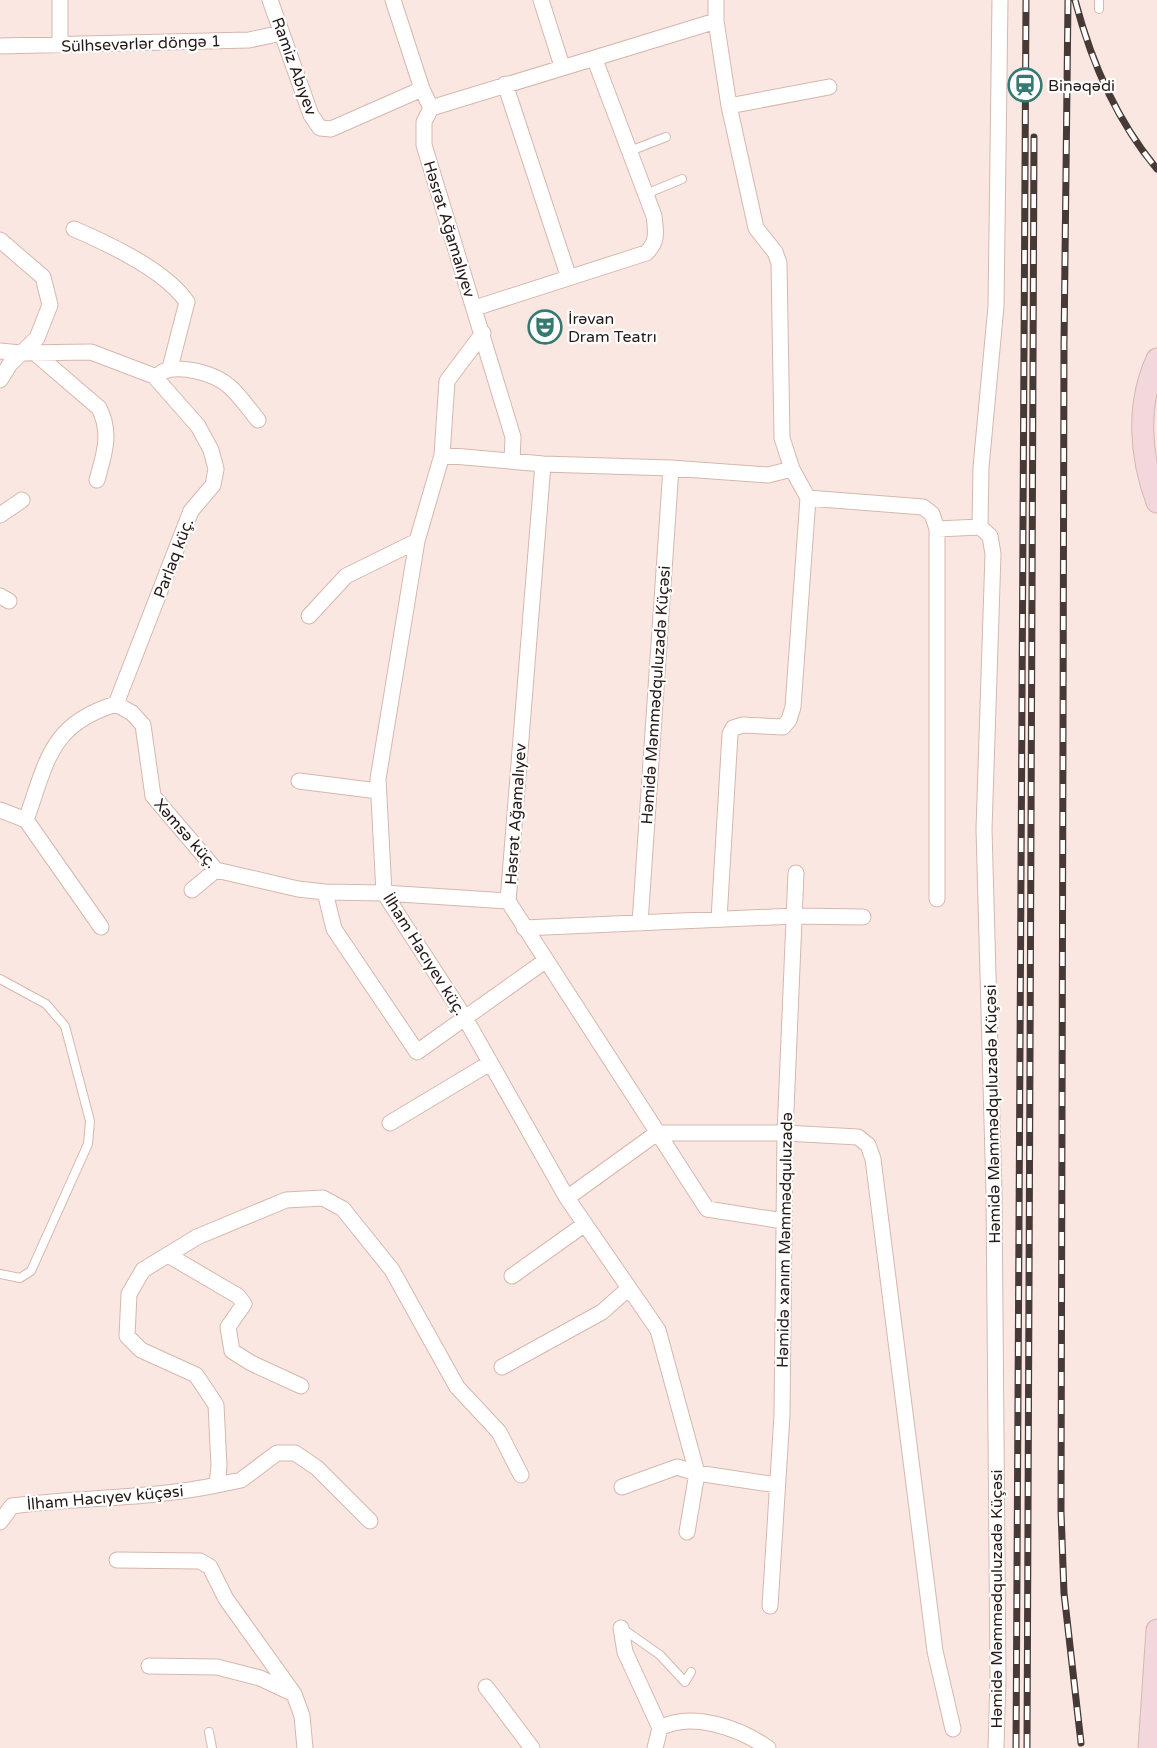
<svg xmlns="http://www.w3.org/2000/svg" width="1157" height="1748" font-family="'Varela Round',sans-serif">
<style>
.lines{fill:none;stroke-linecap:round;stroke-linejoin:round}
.service-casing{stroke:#d6b7ae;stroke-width:10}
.minor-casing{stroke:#d6b7ae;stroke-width:17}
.secondary-casing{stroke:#d6b7ae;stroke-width:23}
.service{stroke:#fff;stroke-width:8}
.minor{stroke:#fff;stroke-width:15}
.secondary{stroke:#f2d7dd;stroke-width:21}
.rail-casing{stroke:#473936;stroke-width:7}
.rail{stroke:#fff;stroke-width:4.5;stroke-dasharray:14;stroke-linecap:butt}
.labels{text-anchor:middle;stroke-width:4.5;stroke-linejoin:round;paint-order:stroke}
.street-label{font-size:16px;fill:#261a17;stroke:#fff}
.poi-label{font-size:16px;fill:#261a17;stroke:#fff;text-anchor:start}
</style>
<rect width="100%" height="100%" fill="#fbe7e2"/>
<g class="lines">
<g class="service-casing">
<path id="service" d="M1099,0V9
M630,151L666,137
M646,194L682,179
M0,979L46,1004L65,1026L90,1121L88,1144L31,1271L20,1278L0,1274
M623,1629L660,1655L685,1682L691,1672
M209,1732L212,1748"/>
</g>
<g class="minor-casing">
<path id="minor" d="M60,0V45
M270,0L311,115L320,128L331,129L422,89
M393,0L422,89L431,108L424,122V145L513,437L512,461
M541,0L562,66
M716,0V21L729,106L756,228L775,252L779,263L782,438L792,469L808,498L793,707L789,720L783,727L743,725L733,728L730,734L719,919
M0,46L249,40L282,33
M505,84L569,278
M729,106L829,87
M431,108L716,21
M74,229C109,244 165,270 187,302L170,368
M0,240L43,277L50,305L37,338L10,364L0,380
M475,308L646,253C658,242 656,232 654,216L595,60
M483,333L447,381L442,455L417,541L378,779L384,893L465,1018L567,1198L658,1330L697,1473L687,1532
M0,351L21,353L91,352L154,376L198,426L211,450L216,469L213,485L191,511L116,704
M35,353L99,408C112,433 104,455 97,480
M162,372C180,364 215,373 230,387C240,396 249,409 258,420
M442,455L543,464L671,468L768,475L792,469
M543,464L508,901L707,1209L783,1221
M808,498L923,507L932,514L937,529V899
M0,515L22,500
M980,527L981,467L996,306L1000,0
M937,529L980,527L990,536L993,554L984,829L994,1193L998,1678L996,1748
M0,596L9,601
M309,616L346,576L417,541
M299,781L378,791
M0,810L26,820C47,761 50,724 116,704L132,713L143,725L153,796L216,870L298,889L325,892L384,893L508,901
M26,820L101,927
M192,890L216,870
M325,892L334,929L417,1052L545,961
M640,923L671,468
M524,928L794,916L863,917
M390,1123L490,1063
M567,1198L657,1133H785L858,1137L868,1145L873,1159L935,1651L953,1729
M168,1255L238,1296L244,1304L228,1327L232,1351L251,1363L301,1386
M512,1276L585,1224
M502,1367L602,1312L629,1288
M217,1485L241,1480L277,1453H295L317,1468L370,1521
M622,1487L677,1467L697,1473L777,1485
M0,1522L12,1506C79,1497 151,1499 217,1485L219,1466L216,1405L196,1375L141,1350L127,1336L129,1294L143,1270L197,1237L286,1200L323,1198L343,1209L392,1270L457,1387L499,1432L521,1475
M117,1560L200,1561L210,1567L226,1599L294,1694L302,1716L305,1748
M770,1606L782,1415L785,1133L796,873
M621,1628L625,1652L660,1728
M149,1666L217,1667L260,1678L294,1694
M486,1687L532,1748
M660,1728C692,1711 739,1728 768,1748
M655,1748L660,1728"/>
</g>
<g class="secondary-casing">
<path id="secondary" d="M1157,359C1136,405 1140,456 1157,502
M1149,1748L1157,1630"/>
</g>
<use href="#service" class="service"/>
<use href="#minor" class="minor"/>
<use href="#secondary" class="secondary"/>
<g class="rail-casing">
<path id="rail" d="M1068,0L1064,345L1061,1511L1064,1593L1081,1743
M1075,0C1091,61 1116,120 1157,169
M1016,1748L1026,0
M1027,1748L1034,137"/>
</g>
<use href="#rail" class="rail"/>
</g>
<defs>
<g id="station-ring" transform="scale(1.725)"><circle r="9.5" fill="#fff" stroke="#347a71" stroke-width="1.5"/><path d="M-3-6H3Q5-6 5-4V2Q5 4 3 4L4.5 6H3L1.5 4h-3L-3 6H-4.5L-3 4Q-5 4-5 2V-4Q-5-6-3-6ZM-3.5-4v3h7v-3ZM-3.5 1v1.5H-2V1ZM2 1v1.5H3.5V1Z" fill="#347a71"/></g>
<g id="theatre-ring" transform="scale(1.725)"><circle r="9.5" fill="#fff" stroke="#347a71" stroke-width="1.5"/><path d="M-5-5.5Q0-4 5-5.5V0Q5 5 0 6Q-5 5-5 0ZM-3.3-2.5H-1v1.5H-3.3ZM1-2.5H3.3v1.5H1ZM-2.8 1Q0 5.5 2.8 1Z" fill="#347a71"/></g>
</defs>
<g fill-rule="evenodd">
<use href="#station-ring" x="1025" y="85"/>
<use href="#theatre-ring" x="545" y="327"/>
</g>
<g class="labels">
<g class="street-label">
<text transform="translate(141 43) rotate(-2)" y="6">Sülhsevərlər döngə 1</text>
<text transform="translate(295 66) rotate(70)" y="6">Ramiz Abıyev</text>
<text transform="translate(450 229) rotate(73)" y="6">Həsrət Ağamalıyev</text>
<text transform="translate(173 558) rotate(-69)" y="6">Parlaq küç.</text>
<text transform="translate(655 695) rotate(-86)" y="6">Həmidə Məmmədquluzadə Küçəsi</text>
<text transform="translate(515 814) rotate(-86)" y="6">Həsrət Ağamalıyev</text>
<text transform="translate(186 833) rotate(49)" y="6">Xəmsə küç.</text>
<text transform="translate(425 954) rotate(58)" y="6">İlham Hacıyev küç.</text>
<text transform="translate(992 1114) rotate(-91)" y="6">Həmidə Məmmədquluzadə Küçəsi</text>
<text transform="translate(784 1240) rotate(-89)" y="6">Həmidə xanım Məmmədquluzadə</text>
<text transform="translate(105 1497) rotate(-5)" y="6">İlham Hacıyev küçəsi</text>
<text transform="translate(996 1599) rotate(-90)" y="6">Həmidə Məmmədquluzadə Küçəsi</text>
</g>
<g class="poi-label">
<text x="1048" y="91">Binəqədi</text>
<text x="568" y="324">İrəvan<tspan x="568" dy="18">Dram Teatrı</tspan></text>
</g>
</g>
</svg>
